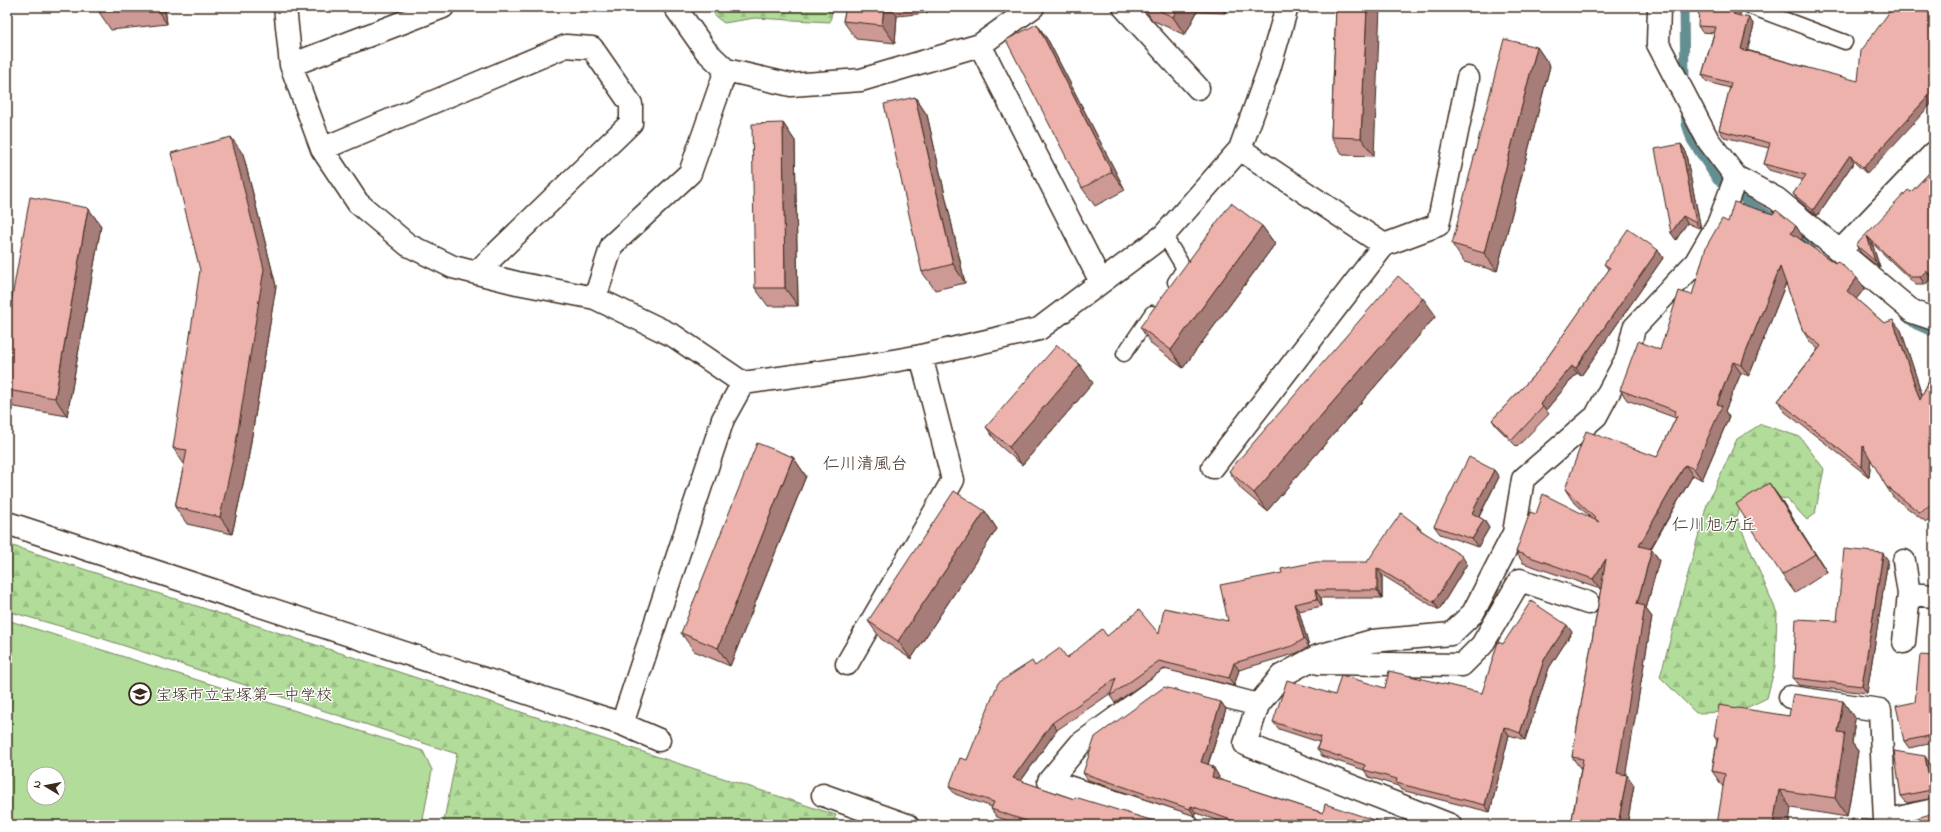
<svg xmlns="http://www.w3.org/2000/svg" width="1941" height="832" font-family="'Indie Flower','Klee One',sans-serif">
<style>
.forest{fill:url(#forest-firs);stroke:#76835c}
.garden{fill:#b1dc99;stroke:#76835c;fill-rule:evenodd}
.lines{fill:none;stroke-linecap:round;stroke-linejoin:round}
.stream{stroke:#658e92;stroke-width:9}
.lane-casing{stroke:#3b2a1e;stroke-width:17}
.street-casing{stroke:#3b2a1e;stroke-width:25}
.lane{stroke:#fff;stroke-width:14}
.street{stroke:#fff;stroke-width:22}
.wall{fill:#cc9994;stroke:#3b2a1e}
.shaded-wall{fill:#a67d78;stroke:#3b2a1e}
.building{fill:#edb2ac;stroke:#3b2a1e}
.labels{text-anchor:middle;stroke-width:3;stroke-linejoin:round;paint-order:stroke}
.poi-label{font-size:16px;fill:#3b2a1e;stroke:#fff;text-anchor:start}
.neighbourhood-label{font-size:17px;fill:#3b2a1e;stroke:#fff}
</style>
<defs>
<pattern id="forest-firs" width="22" height="20" patternUnits="userSpaceOnUse"><rect width="22" height="20" fill="#b1dc99"/><path d="M5 1l3.5 6h-7zM16 11l3.5 6h-7z" fill="#99bd83"/></pattern>
</defs>
<rect width="100%" height="100%" fill="#fff"/>
<filter id="ink" filterUnits="userSpaceOnUse"><feTurbulence type="fractalNoise" baseFrequency=".025" numOctaves="2"/><feDisplacementMap in="SourceGraphic" scale="8" xChannelSelector="R" yChannelSelector="G"/><feConvolveMatrix kernelMatrix="1 2 1 2 8 2 1 2 1" color-interpolation-filters="sRGB"/></filter>
<g filter="url(#ink)">
<path class="forest" d="M711,7H833L830,22L755,18L724,23L716,17Z
M1761,424L1800,437L1824,469L1815,514L1807,520L1787,499L1756,494L1746,497L1736,516L1777,613L1775,667L1767,698L1738,712L1696,713L1660,677L1707,504L1737,439Z
M7,544L836,815L832,825H443L457,754L88,634L7,611Z"/>
<path class="garden" d="M7,620L423,751L432,770L422,825H7ZM34,774H58V798H34Z"/>
<g class="lines">
<path class="stream" d="M1684,7L1685,83
M1685,110L1686,124L1691,140L1717,180L1752,205L1771,216
M1791,227L1815,244
M1906,317L1916,325L1934,333"/>
<g class="lane-casing">
<path id="lane" d="M1751,7L1845,42
M1164,235L1184,268L1175,282
M1124,354L1152,313"/>
</g>
<g class="street-casing">
<path id="street" d="M285,7L291,65L322,149L358,203L408,245L453,267L517,283L595,298L674,336L743,383L864,366L921,356L1039,329L1164,235L1240,149L1269,69L1287,7
M675,7L706,51L726,70L791,85L861,80L980,45L1033,7
M1124,7L1198,88
M1659,7L1658,44L1708,140L1736,177L1777,199L1913,312L1934,319
M980,45L1101,282
M291,65L443,7
M322,149L566,46L592,48L631,104V123L476,273
M1240,149L1384,245L1438,225L1468,78
M1840,251L1934,153
M595,298L612,245L690,173L726,70
M1213,467L1384,245
M7,523L622,724L659,740
M1904,561L1909,594
M1904,642L1909,594L1934,596
M1319,663L1462,665L1482,645L1520,580L1588,603
M847,664L953,480L921,356
M1790,697L1880,710L1885,821L1934,810
M622,724L723,419L743,383
M823,795L907,825
M1187,825L1049,781L1080,744L1167,681L1258,705
M1450,825L1245,744L1258,705L1281,676L1318,656L1372,641L1451,634L1473,613L1514,533L1523,479L1596,416L1627,358L1634,328L1696,262L1719,222L1736,177"/>
</g>
<use href="#lane" class="lane"/>
<use href="#street" class="street"/>
</g>
<path class="wall" d="M98,7H165L167,24L111,30L99,12Z
M846,7H926L927,13L897,16L895,43L856,39L843,21Z
M1144,7H1225V13L1197,12L1185,35L1152,20Z
M1336,7L1374,156L1343,155L1331,137Z
M1739,16L1749,18L1754,25L1747,50L1808,68L1867,174L1854,162L1817,216L1798,200L1793,194L1803,180L1769,170L1764,164L1769,148L1724,137L1719,130L1730,88L1707,82L1702,75L1714,33L1702,32L1698,26Z
M1037,24L1049,42L1125,190L1095,206L1082,188Z
M1537,47L1550,66L1497,271L1464,262L1452,244Z
M915,97L927,115L965,283L935,290L922,272Z
M783,123L795,141L798,306H768L755,288Z
M1681,144L1685,150L1701,229L1687,223L1676,240Z
M243,154L276,286L247,466L232,534L187,524L175,507L184,464L173,448Z
M1934,168V280L1931,278L1925,285H1916L1872,243L1880,268L1861,253L1856,245L1911,192Z
M88,208L101,226L67,416L9,406L7,404V325Z
M1728,222L1796,226L1803,237L1801,239L1865,288L1856,299L1884,323L1901,330L1922,395L1934,371V518L1926,522L1893,497L1886,486L1871,459L1869,477L1785,412L1778,401L1818,349L1810,342L1803,331L1786,283L1749,376L1741,373L1725,411L1729,417L1702,480L1693,475L1651,549H1652L1659,560L1646,609L1652,617L1625,775L1634,785L1627,825H1571L1581,768H1580L1572,757L1601,588L1600,589L1523,563L1516,552L1536,514L1591,518L1572,500L1565,489L1657,457L1676,418L1627,400L1620,390L1660,350L1692,295Z
M1262,226L1275,244L1183,368L1152,345L1140,327Z
M1658,250L1663,258L1581,376L1577,373L1546,410L1549,414L1517,447L1497,427L1492,420L1538,371L1609,270L1604,264Z
M1436,316L1267,511L1241,489L1229,471Z
M1093,383L1022,465L999,445L986,427Z
M793,457L806,476L730,666L694,651L681,633Z
M1494,470L1499,477L1479,517L1484,520L1489,528L1478,547L1440,534L1434,526Z
M1782,501L1827,572L1795,593L1782,575Z
M985,511L997,529L911,659L881,639L868,621Z
M1418,526L1422,531L1467,564L1439,610L1382,575V598H1321L1322,606L1299,611L1309,647L1297,653L1239,670L1234,686L1164,669L1115,703L1110,696L1111,693L1057,730L1021,781L1074,799L1167,825H1021L997,817L991,809L992,807L955,794L949,787L967,760L1035,666L1067,657L1107,636L1159,634L1228,621L1367,562Z
M1888,560L1867,693L1798,685L1793,678L1837,621Z
M1572,632L1549,668L1525,740L1509,735L1490,812L1401,790L1398,786L1369,777L1364,770L1322,756L1317,749L1319,742L1279,729L1273,722L1335,695L1385,688L1482,693L1503,644Z
M1934,656V743L1909,748L1904,741L1915,702Z
M1843,701L1855,719L1852,743L1858,751L1847,817L1791,808L1723,787L1712,771L1717,741L1714,736Z
M1221,702L1226,709L1208,765L1218,774H1217L1219,777L1218,779L1323,813L1396,825H1230L1196,813L1195,816L1088,780L1083,773Z
M1930,764L1934,785V798L1907,803L1901,796Z"/>
<path class="shaded-wall" d="M155,7H165L167,24Z
M884,7H891L897,16L895,43L882,25Z
M923,7H926L927,13Z
M1178,7H1193L1197,12L1185,35L1173,17Z
M1221,7H1225V13Z
M1367,7H1380L1374,156L1361,138Z
M1736,7H1743L1738,20L1733,14Z
M1749,18L1754,25L1746,55L1741,49Z
M1037,24L1049,42L1125,190L1112,172Z
M1537,47L1550,66L1497,271L1484,253Z
M1934,90V101L1867,174L1863,168Z
M915,97L927,115L965,283L953,264Z
M783,123L795,141L798,306L785,288Z
M231,137L243,154L276,286L247,466L232,534L220,517Z
M1681,144L1685,150L1701,229L1696,223Z
M1850,155L1854,162L1817,216L1813,210Z
M88,208L101,226L67,416L55,398Z
M1683,216L1687,223L1676,240L1671,233Z
M1262,226L1275,244L1183,368L1171,350Z
M1796,226L1803,237L1799,243L1791,233Z
M1867,236L1872,243L1880,268L1875,261Z
M1658,250L1663,258L1581,376L1576,368Z
M1780,267L1788,278L1749,376L1741,365Z
M1926,271L1931,278L1925,285L1920,277Z
M1857,278L1865,288L1854,302L1847,291Z
M1423,298L1436,316L1267,511L1254,493Z
M1893,320L1901,330L1927,410L1920,400Z
M1733,362L1741,373L1725,411L1729,417L1702,480L1694,469L1717,404Z
M1080,365L1093,383L1022,465L1009,447Z
M1572,366L1577,373L1546,410L1540,404Z
M1863,446L1871,457L1869,477L1862,467Z
M793,457L806,476L730,666L718,648Z
M1685,465L1693,475L1646,556L1639,546Z
M1494,470L1499,477L1477,520L1472,513Z
M1769,483L1782,501L1827,572L1815,554Z
M985,511L997,529L911,659L898,641Z
M1484,520L1489,528L1478,547L1472,539Z
M1652,549L1659,560L1646,609L1652,617L1624,784L1617,773L1637,604Z
M1883,553L1888,560L1867,693L1862,686Z
M1462,556L1467,564L1439,610L1434,602Z
M1606,559L1613,569L1600,589L1593,579Z
M1377,568L1382,575V598L1377,590Z
M1315,590L1321,598L1322,606L1317,599Z
M1294,604L1299,611L1309,647L1304,639Z
M1567,625L1572,632L1549,668L1525,740L1520,733L1544,660Z
M1234,663L1239,670L1234,686L1229,678Z
M1843,701L1855,719L1852,743L1858,751L1847,817L1835,798L1838,732Z
M1221,702L1226,709L1206,770L1201,762Z
M1052,723L1057,730L1018,785L1013,778Z
M1504,727L1509,735L1490,812L1485,805Z
M1925,756L1930,764L1934,785V795L1931,790Z
M1213,766L1219,777L1217,784L1212,777V769Z
M1627,775L1634,785L1627,825H1618Z
M1779,790L1791,808L1789,825H1773Z
M1191,806L1196,813L1195,816L1190,809Z"/>
<path class="building" d="M98,7H142L99,12Z
M846,7H884L882,25L843,21Z
M1152,7H1178L1173,17Z
M1336,7H1367L1361,138L1331,137Z
M1699,7H1736L1733,14L1749,18L1741,49L1808,68L1858,81L1861,51L1893,7H1923L1931,13L1934,9V90L1863,168L1850,155L1813,210L1793,194L1806,175L1764,164L1770,143L1719,130L1731,83L1702,75L1716,27L1698,26Z
M1037,24L1112,172L1082,188L1006,40Z
M1504,39L1537,47L1484,253L1452,244Z
M915,97L953,264L922,272L884,104Z
M783,123L785,288H755L752,124Z
M231,137L264,269L235,449L220,517L175,507L187,450L173,448L200,270L171,153Z
M1681,144L1696,223L1683,216L1671,233L1655,149Z
M1934,168V277L1926,271L1920,277H1910L1867,236L1875,261L1856,245L1908,190L1911,192Z
M30,197L88,208L55,398L7,390V325Z
M1734,202L1773,214L1776,210L1796,226L1791,233L1835,263L1837,261L1857,278L1847,291L1884,323L1893,320L1920,400L1934,371V503L1919,512L1886,486L1863,446L1862,467L1778,401L1821,346L1803,331L1780,267L1741,365L1733,362L1717,404L1722,406L1694,469L1685,465L1639,546L1652,549L1637,604L1645,606L1617,773L1627,775L1618,825H1571L1583,759L1572,757L1606,559L1593,579L1516,552L1530,512L1536,514L1543,494L1599,522L1565,489L1586,431L1657,457L1677,416L1674,415L1676,411L1620,390L1638,341L1660,350L1679,291L1692,295L1706,247L1722,219L1728,222Z
M1231,203L1262,226L1171,350L1140,327Z
M1628,229L1658,250L1576,368L1572,366L1540,404L1543,407L1512,440L1492,420L1538,371L1610,268L1604,264Z
M1398,276L1423,298L1254,493L1229,471Z
M1057,345L1080,365L1009,447L986,427Z
M757,443L793,457L718,648L681,633Z
M1469,457L1494,470L1472,513L1484,520L1472,539L1434,526Z
M1769,483L1815,554L1782,575L1736,504Z
M954,491L985,511L898,641L868,621Z
M1401,513L1418,526L1417,528L1462,556L1434,602L1377,568V590H1315L1317,599L1294,604L1304,639L1292,646L1234,663L1229,678L1159,661L1110,696L1116,678L1052,723L1013,778L1074,799L1075,797L1167,825H1038L991,809L994,802L949,787L960,758L967,760L998,683L1032,661L1035,666L1060,648L1067,658L1102,629L1107,636L1139,610L1159,634L1164,608L1228,621L1220,585L1282,573L1281,569L1316,562H1367Z
M1934,533V559H1932Z
M1844,549L1883,553L1862,686L1793,678L1796,619L1837,621Z
M1531,601L1567,625L1544,660L1520,733L1504,727L1485,805L1396,783L1397,779L1364,770L1365,765L1317,749L1321,737L1273,722L1287,680L1335,695L1341,675L1385,688L1389,671L1482,693L1498,642L1503,644Z
M1920,655L1934,656V735L1904,741L1896,706L1915,702Z
M1164,687L1221,702L1201,762L1213,766L1212,769L1214,770L1212,777L1323,813L1325,804L1383,823L1384,821L1396,825H1233L1234,821L1191,806L1190,809L1083,773L1095,737Z
M1793,694L1843,701L1838,732L1845,733L1835,798L1779,790L1773,825H1717L1725,774L1712,771L1718,737L1714,736L1719,705L1789,716Z
M1894,751L1925,756L1931,790L1901,796Z
M1934,813V825H1886L1894,823L1907,825L1906,821Z
M1852,819L1870,820L1875,825H1851Z"/>
</g>
<defs>
<g id="school-ring" transform="scale(1.15)"><circle r="9.5" fill="#fff" stroke="#3b2a1e" stroke-width="1.5"/><path d="M0-5L7-2L0 1L-7-2ZM-4 1L0 2.5L4 1V4Q0 6-4 4Z" fill="#3b2a1e"/></g>
</defs>
<g fill-rule="evenodd">
<use href="#school-ring" x="140" y="694"/>
</g>
<g class="labels">
<g class="poi-label">
<text x="156" y="700">宝塚市立宝塚第一中学校</text>
</g>
<g class="neighbourhood-label">
<text x="865" y="469">仁川清風台</text>
<text x="1714" y="530">仁川旭ガ丘</text>
</g>
</g>
<rect width="1941" height="832" fill="none" stroke="#fff" stroke-width="24"/>
<rect x="12" y="12" width="1917" height="808" fill="none" stroke="#3b2a1e" stroke-width="1.5" filter="url(#ink)"/>
<g transform="translate(46 786) rotate(280)"><circle r="19" fill="#ffffff" stroke="#b1aaa5"/>
<path d="M0-3L7 15L0 10L-7 15Z" fill="#3b2a1e"/>
<text y="-6" font-size="11" font-weight="bold" text-anchor="middle" fill="#3b2a1e">N</text>
</g>
</svg>
